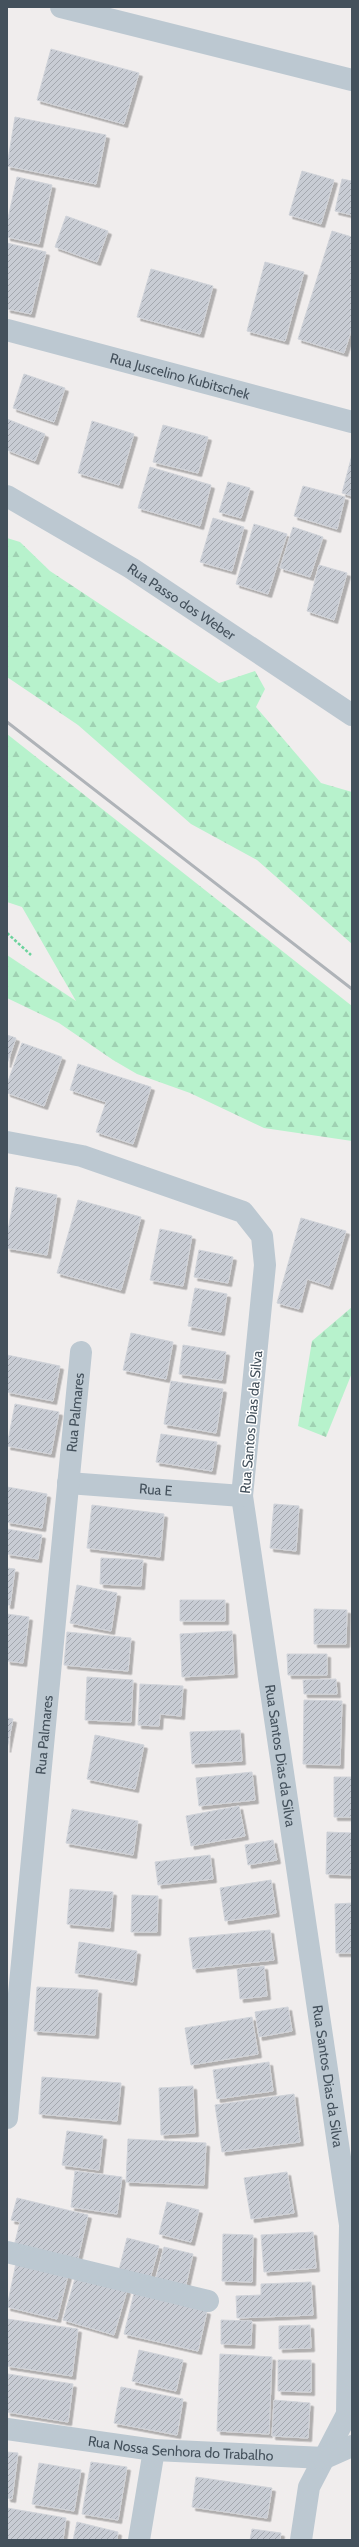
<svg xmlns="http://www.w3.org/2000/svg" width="359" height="2547" font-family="Cabin,sans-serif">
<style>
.forest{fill:url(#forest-firs)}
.building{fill:url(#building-hatch);stroke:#d0d3d9;filter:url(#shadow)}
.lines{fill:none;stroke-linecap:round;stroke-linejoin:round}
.path{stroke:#6cd39d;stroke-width:2.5;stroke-dasharray:3 2;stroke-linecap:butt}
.minor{stroke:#bcc8d1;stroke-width:22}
.rail{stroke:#afb3b8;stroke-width:3}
.labels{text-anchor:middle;stroke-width:3;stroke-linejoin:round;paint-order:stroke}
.street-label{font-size:14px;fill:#44515c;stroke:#fff}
</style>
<defs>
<pattern id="forest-firs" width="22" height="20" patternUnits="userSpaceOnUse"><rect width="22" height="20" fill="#b7f2cc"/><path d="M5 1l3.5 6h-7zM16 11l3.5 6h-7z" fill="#9fd1b2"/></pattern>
<pattern id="building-hatch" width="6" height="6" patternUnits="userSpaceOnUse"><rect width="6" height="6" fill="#c8ccd4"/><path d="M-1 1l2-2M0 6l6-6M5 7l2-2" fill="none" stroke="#a4a8af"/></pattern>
<filter id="shadow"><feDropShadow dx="3.5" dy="3.5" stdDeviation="0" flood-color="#0004"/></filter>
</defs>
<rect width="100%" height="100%" fill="#f0eded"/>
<path class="forest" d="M7,538L20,542L50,571L219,683L255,671L265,689L256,707L321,783L352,792V944L257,860L191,824L78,725L7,677Z
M7,734L352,1006V1141L264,1128L190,1093L137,1074L113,1060L59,1023L7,998V955L76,1001L22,907L7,902Z
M352,1307V1373L326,1437L298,1426L312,1341Z"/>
<path class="building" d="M51,49L139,73L124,124L37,100Z
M15,117L106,135L96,184L7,166Z
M302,171L334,180L321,224L289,215Z
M17,177L52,185L39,244L7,237V223Z
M342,179L352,181V215L335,211Z
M66,216L108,231L97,262L55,247Z
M332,231L352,237V328L344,353L298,339Z
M7,243L46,252L31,314L7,309Z
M265,262L304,272L285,341L247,331Z
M151,269L213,286L200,334L137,317Z
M24,374L65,388L54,422L13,408Z
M7,419L45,434L35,461L7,450Z
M92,421L134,434L119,485L78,473Z
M163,425L208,437L198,473L153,462Z
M352,455V496L342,493Z
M150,467L211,485L200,526L138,508Z
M228,482L250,488L241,518L219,512Z
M303,486L345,497L337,529L294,516Z
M213,518L244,527L232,571L200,562Z
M254,524L287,534L268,594L236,584Z
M293,527L323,537L310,577L280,568Z
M319,565L347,573L334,620L307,611Z
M7,1035L16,1038L7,1064Z
M22,1043L62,1057L44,1106L7,1093V1084Z
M78,1064L151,1087L133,1144L96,1132L106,1102L70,1090Z
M16,1187L57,1195L47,1255L7,1248V1236Z
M78,1200L141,1217L121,1290L57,1273Z
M301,1218L346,1231L329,1286L307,1279L299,1309L277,1303Z
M160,1229L192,1236L183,1286L150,1280Z
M199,1250L233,1257L228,1283L194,1277Z
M195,1288L227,1294L221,1332L188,1326Z
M131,1333L173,1342L166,1379L123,1370Z
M183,1345L226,1352L222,1380L179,1374Z
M7,1355L60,1366L53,1401L7,1392Z
M171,1381L223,1389L216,1433L164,1424Z
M15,1404L59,1412L51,1454L7,1446Z
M161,1434L217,1442L212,1471L156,1462Z
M7,1487L47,1494L42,1528L7,1522Z
M274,1504L299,1506L296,1551L270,1548Z
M92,1505L164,1514L160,1557L87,1548Z
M7,1529L42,1535L38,1559L7,1554Z
M101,1558L143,1560L141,1586L100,1584Z
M7,1568L15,1569L10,1605H7Z
M77,1585L117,1593L111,1631L70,1623Z
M180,1600H225V1621H180Z
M314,1609L347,1610L346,1644H314Z
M7,1614L29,1617L23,1663L7,1661Z
M232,1631L234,1674L182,1677L180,1634Z
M67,1632L131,1638L128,1671L64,1665Z
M287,1654H327V1675H288Z
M87,1677L133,1680L131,1722L85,1720Z
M336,1679L337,1694H304L303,1680Z
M140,1684L183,1686L181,1716L160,1714L159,1726L138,1725Z
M304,1700L342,1701L340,1765L303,1764Z
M7,1718L13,1719L7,1749Z
M240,1730L242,1761L192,1764L190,1732Z
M95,1735L144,1745L135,1789L87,1779Z
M252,1772L255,1800L199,1806L196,1778Z
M334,1777H352V1817H334Z
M239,1806L245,1836L191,1846L186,1816Z
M72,1809L138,1821L133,1855L66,1843Z
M327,1832L352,1833V1875L326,1874Z
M273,1840L277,1860L248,1865L245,1845Z
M210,1855L213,1879L158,1885L155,1862Z
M271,1880L276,1913L225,1921L220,1888Z
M70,1889L113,1892L110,1928L67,1924Z
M132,1895L158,1896L157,1932H131Z
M352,1903V1953H336L335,1904Z
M270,1930L274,1960L193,1969L189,1938Z
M79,1942L137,1951L133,1982L75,1973Z
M264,1966L267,1996L240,1999L237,1969Z
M37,1987L98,1990L95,2035L34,2031Z
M288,2007L292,2031L259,2037L255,2012Z
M252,2017L258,2054L191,2065L185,2028Z
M269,2062L273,2091L217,2099L213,2070Z
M42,2077L121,2083L117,2121L39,2114Z
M193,2086L195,2133L161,2135L159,2088Z
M294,2094L300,2142L222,2152L215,2105Z
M67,2131L103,2136L99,2170L62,2165Z
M128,2139L206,2143L204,2185L126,2182Z
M75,2171L122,2177L117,2214L71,2207Z
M287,2172L294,2213L251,2219L244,2178Z
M17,2198L88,2215L77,2262L14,2246L20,2222L11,2220Z
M167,2202L199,2210L191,2242L159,2234Z
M313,2232L316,2268L264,2272L261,2235Z
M223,2234L253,2235L252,2282L222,2281Z
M127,2238L159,2246L150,2279L119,2270Z
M164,2247L193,2254L185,2289L155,2282Z
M16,2263L68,2275L57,2319L7,2307Z
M76,2275L127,2290L114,2335L63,2320Z
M311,2282L313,2315L237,2318L236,2296L261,2295V2284Z
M134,2293L207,2311L198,2351L124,2334Z
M7,2319L78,2329L72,2376L7,2366Z
M221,2320L252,2321L251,2345L221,2344Z
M310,2325L311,2348L279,2349V2326Z
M139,2350L183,2360L176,2391L132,2381Z
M220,2354L272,2357L269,2434L217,2431Z
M278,2360H311V2392L278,2391Z
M8,2374L73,2384L68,2422L7,2412Z
M121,2387L183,2399L177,2435L114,2423Z
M274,2400L310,2403L308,2438L272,2436Z
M7,2452L18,2453L12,2499L7,2498Z
M91,2462L127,2467L118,2520L82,2514Z
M39,2463L81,2470L74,2511L32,2504Z
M196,2477L272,2488L267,2518L192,2507Z
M7,2508L66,2518L63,2540H7Z
M77,2522L118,2532L117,2540H73Z
M252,2529L281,2533L280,2540H250Z"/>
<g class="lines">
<path class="path" d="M7,933L31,955"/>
<g class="minor">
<path d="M61,7L352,80"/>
<path id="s1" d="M7,330L352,422"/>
<path id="s2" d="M7,496L131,568L352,715"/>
<path id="s3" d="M7,1142L82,1156L243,1212L262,1236L265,1265L242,1496L350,2225L347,2414L309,2487L301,2540"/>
<path id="s4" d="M68,1483L242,1496"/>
<path id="s5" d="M7,2118L81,1352"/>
<path d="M7,2252L208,2301"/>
<path id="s6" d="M7,2429L154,2450L325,2458L352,2446"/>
<path d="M139,2540L154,2450"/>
</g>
<path class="rail" d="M7,722L352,989"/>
</g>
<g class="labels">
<g class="street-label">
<text dy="5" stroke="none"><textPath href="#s1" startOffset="179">Rua Juscelino Kubitschek</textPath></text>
<text dy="5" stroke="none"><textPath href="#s2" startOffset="204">Rua Passo dos Weber</textPath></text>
<text dy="5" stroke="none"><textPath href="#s5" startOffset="709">Rua Palmares</textPath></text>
<text transform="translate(251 1422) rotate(-85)" y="5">Rua Santos Dias da Silva</text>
<text dy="5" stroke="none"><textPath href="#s4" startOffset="88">Rua E</textPath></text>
<text dy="5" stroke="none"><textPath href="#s5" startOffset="385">Rua Palmares</textPath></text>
<text dy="5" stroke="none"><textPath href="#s3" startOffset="801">Rua Santos Dias da Silva</textPath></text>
<text dy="5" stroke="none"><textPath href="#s3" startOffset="1125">Rua Santos Dias da Silva</textPath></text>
<text dy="5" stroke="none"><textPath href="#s6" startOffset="175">Rua Nossa Senhora do Trabalho</textPath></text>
</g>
</g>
<rect width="359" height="2547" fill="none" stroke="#44515c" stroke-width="16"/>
</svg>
